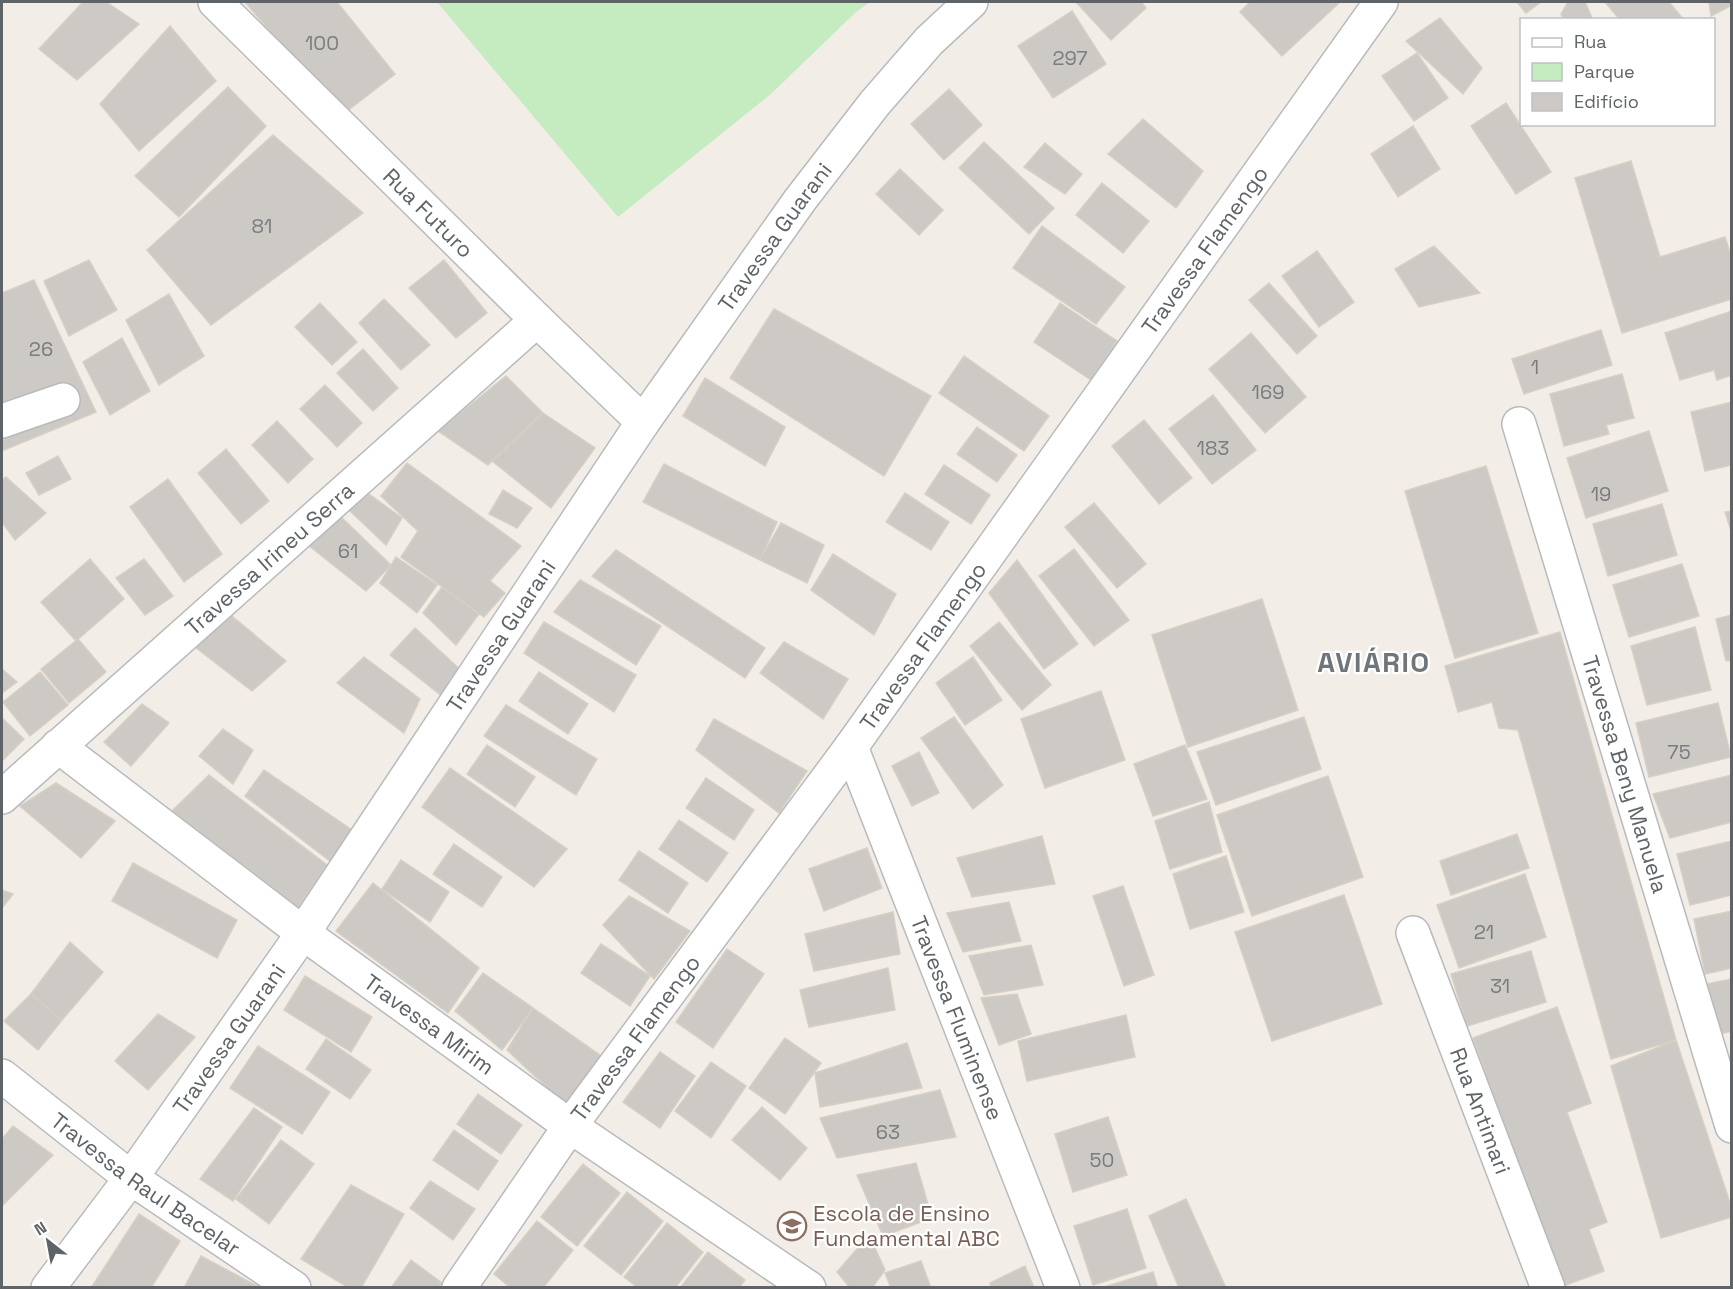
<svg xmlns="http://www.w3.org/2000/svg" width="1733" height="1289" font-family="'Space Grotesk',sans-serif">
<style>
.green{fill:#c5ebc1}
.building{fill:#cdc9c4;stroke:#d7cfc4;stroke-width:1.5}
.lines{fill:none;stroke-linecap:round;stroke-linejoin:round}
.minor-casing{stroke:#b7babe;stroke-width:36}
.minor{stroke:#fff;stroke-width:33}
.labels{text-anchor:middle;stroke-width:4.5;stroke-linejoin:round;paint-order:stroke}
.number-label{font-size:20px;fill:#7a7c7f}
.street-label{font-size:22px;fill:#5e6368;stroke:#fff}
.education-label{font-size:22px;fill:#785e54;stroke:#fff;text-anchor:start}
.district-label{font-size:28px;font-weight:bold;letter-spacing:1.5px;fill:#6f767a;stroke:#fff}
</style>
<rect width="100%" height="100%" fill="#f2eee7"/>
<path class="green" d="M437,2H870L856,12L772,93L618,217Z"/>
<path class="building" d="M83,2H106L139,24L77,80L39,49Z
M245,2H337L395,74L342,115Z
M1076,2H1141L1146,8L1111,40Z
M1250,2H1340L1282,56L1240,12Z
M1517,2H1541L1526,13Z
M1568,2H1585L1593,20H1564L1561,14Z
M1605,2H1669L1684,20H1620Z
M1709,2H1732V5L1711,16Z
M1072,11L1106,64L1053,98L1018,46Z
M1440,18L1482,68L1463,94L1406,41Z
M170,26L216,81L139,151L100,104Z
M1417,53L1448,98L1414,121L1382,76Z
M228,87L266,126L179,217L135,176Z
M949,89L982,125L944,160L911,124Z
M1506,103L1551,172L1516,194L1471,126Z
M1143,119L1203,171L1176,208L1108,154Z
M1413,126L1440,169L1398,197L1371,154Z
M273,135L363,213L211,325L147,250Z
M984,142L1054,208L1029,234L959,168Z
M1045,143L1082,174L1065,194L1024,167Z
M1631,161L1660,257L1725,237L1732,259V299L1622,333L1575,178Z
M900,169L943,210L919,235L876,194Z
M1102,183L1149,221L1123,253L1076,215Z
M1042,226L1125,287L1096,324L1013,268Z
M1434,246L1480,293L1419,307L1395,269Z
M1317,251L1354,302L1319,327L1282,276Z
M89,260L117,310L69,336L44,281Z
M444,260L487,313L456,338L409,288Z
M34,280L96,412L2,451V293Z
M1269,283L1317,336L1297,354L1249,300Z
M169,294L204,356L159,385L126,320Z
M384,299L430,345L401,370L359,323Z
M320,303L357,342L332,365L295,327Z
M1060,303L1117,341L1091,380L1034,342Z
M774,309L931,396L884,476L730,378Z
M1732,311V375L1717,380L1714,370L1680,380L1665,333Z
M1601,330L1612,365L1524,394L1512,359Z
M1251,333L1306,397L1265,433L1209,369Z
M122,338L150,391L110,415L83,362Z
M363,349L398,388L373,411L337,373Z
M964,356L1049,416L1024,451L939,393Z
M1622,374L1634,418L1606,425L1609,434L1564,446L1550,394Z
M506,376L543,413L488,465L438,431Z
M705,378L785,427L765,466L683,416Z
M325,385L362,423L337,447L300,409Z
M1213,395L1256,450L1212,484L1169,429Z
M1732,402V465L1705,471L1691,412Z
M543,413L595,448L551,508L492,461Z
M1144,420L1192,478L1159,504L1112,446Z
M277,421L313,459L288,483L252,445Z
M977,427L1017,455L997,482L957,454Z
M1649,431L1668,491L1586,518L1567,458Z
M226,449L269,501L241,524L198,473Z
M58,456L71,479L39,495L26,473Z
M407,463L521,546L490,581L505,593L484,617L401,557L418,531L381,496Z
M664,464L777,522L760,560L643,502Z
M944,465L990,495L971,524L925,494Z
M1486,466L1538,633L1455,658L1405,491Z
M6,477L46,513L15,540L2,522V480Z
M168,479L222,554L184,582L130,507Z
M503,490L532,508L517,528L489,514Z
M905,493L949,522L931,550L886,522Z
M369,494L402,518L386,545L349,510Z
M1094,503L1146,564L1117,588L1065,527Z
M1662,504L1677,555L1608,576L1593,524Z
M1732,511V534L1725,512Z
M340,516L391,565L366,591L308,545Z
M781,523L824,545L807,583L760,560Z
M1074,549L1129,620L1094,646L1039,576Z
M616,550L765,648L745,678L592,576Z
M833,554L896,594L874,635L811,590Z
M396,557L437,585L417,613L380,583Z
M90,559L124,599L76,641L41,602Z
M144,559L173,596L145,615L116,578Z
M1017,560L1078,644L1044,669L989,593Z
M1682,564L1699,616L1629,637L1613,585Z
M580,580L661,626L636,665L554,612Z
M442,587L479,614L456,645L423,613Z
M1262,599L1298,710L1188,747L1152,635Z
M227,612L286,661L252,691L191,644Z
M1732,615V660L1726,661L1716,619Z
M544,622L636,675L614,712L524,653Z
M999,622L1051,685L1022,710L970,646Z
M1695,627L1711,690L1647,705L1631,646Z
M415,628L464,673L443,697L390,655Z
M1560,632L1676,1040L1611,1059L1518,730L1499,728L1492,702L1458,712L1445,666Z
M78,639L106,672L69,703L41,669Z
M784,642L848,679L823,719L760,673Z
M364,657L420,699L404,733L337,683Z
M973,657L1002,700L965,725L936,683Z
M2,669L17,682L2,693Z
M40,672L68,705L30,736L3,702Z
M539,672L588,704L568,734L519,701Z
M1101,691L1125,760L1045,788L1021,719Z
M1718,703L1731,757L1649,777L1636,723Z
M142,704L169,723L131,766L104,742Z
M506,705L597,759L576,795L484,736Z
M954,717L1003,785L973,809L921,738Z
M1304,717L1321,769L1216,805L1197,752Z
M2,718L24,739L2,761Z
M714,719L807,771L779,813L696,750Z
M223,729L253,750L233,784L199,756Z
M487,745L535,777L515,807L467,774Z
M1185,745L1207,799L1153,816L1134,764Z
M919,752L939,793L912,806L892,766Z
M450,768L567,849L534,887L422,807Z
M264,770L352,830L331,862L245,796Z
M209,775L327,865L298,907L172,811Z
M1732,775V822L1670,838L1653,794Z
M1328,776L1363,877L1252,916L1217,815Z
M706,778L754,810L734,840L686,808Z
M56,783L115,821L81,858L20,806Z
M1209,802L1222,852L1170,869L1155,821Z
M679,820L728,853L707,882L659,849Z
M1517,834L1529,868L1451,895L1440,861Z
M1042,836L1055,884L972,897L957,858Z
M1732,841V895L1690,905L1677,854Z
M454,844L502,877L482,907L433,874Z
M867,848L882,888L824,911L809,869Z
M639,851L688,883L668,913L619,880Z
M1226,856L1244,912L1190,929L1173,874Z
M401,860L449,892L430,922L382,889Z
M133,863L237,920L217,958L112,901Z
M1525,874L1546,937L1459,968L1437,905Z
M373,883L479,968L448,1013L336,931Z
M1123,886L1154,975L1124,986L1093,896Z
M2,890L13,894L2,908Z
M1344,895L1382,1004L1272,1041L1235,932Z
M629,896L690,931L654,979L603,925Z
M1009,902L1021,941L963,952L947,913Z
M1732,911V968L1705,974L1694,919Z
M893,912L900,954L814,971L805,934Z
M70,942L103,972L62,1020L31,994Z
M601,944L650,976L630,1006L581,973Z
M1031,945L1043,985L984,995L969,956Z
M727,949L764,974L713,1048L676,1022Z
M1531,951L1546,1002L1467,1026L1451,974Z
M888,968L895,1010L809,1027L800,990Z
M483,973L533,1008L502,1050L455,1011Z
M305,976L372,1017L351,1052L284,1010Z
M1732,979V1031L1716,1035L1706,984Z
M31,994L62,1020L38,1050L4,1021Z
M1017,994L1031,1034L999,1045L981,998Z
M1557,1007L1591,1103L1567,1112L1607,1222L1589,1229L1604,1271L1563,1286L1473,1038Z
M533,1008L604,1058L569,1108L507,1050Z
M158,1014L195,1037L148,1090L115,1061Z
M1126,1015L1135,1057L1027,1081L1018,1041Z
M785,1038L821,1063L785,1114L749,1088Z
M326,1039L371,1070L350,1099L306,1069Z
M1676,1040L1732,1209V1217L1661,1238L1611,1066Z
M907,1043L922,1088L820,1107L815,1073Z
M258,1046L330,1092L302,1134L230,1088Z
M660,1052L695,1076L660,1128L623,1102Z
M711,1062L746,1086L711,1138L675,1111Z
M940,1090L956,1137L837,1158L820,1118Z
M478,1094L522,1125L501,1154L457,1124Z
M762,1107L807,1148L780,1180L732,1140Z
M254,1108L282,1127L233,1201L200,1179Z
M1108,1117L1127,1175L1073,1192L1055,1134Z
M13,1126L53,1155L2,1206V1139Z
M454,1130L498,1161L478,1190L433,1160Z
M281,1140L314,1164L269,1224L236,1199Z
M916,1163L932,1218L883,1236L857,1175Z
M583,1164L620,1193L577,1246L541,1217Z
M430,1181L475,1209L453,1240L410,1208Z
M351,1185L404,1214L361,1288H349L301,1259Z
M627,1192L663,1221L621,1275L584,1246Z
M1186,1199L1226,1288H1179L1149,1216Z
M1127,1209L1146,1268L1093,1285L1074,1226Z
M139,1214L180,1241L151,1288H91Z
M537,1221L573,1250L543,1288H511L494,1274Z
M667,1223L703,1252L675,1288H638L624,1277Z
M869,1235L885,1270L872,1288H850L837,1272Z
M708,1252L745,1280L739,1288H680Z
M201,1256L259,1287L184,1288Z
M411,1260L442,1283L439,1288H391Z
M921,1261L931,1288H891L885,1273Z
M1025,1266L1034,1288H991L990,1283Z
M1153,1272L1158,1288H1101Z"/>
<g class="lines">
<g class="minor-casing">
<g id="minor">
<path id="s1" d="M215,2L537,320L643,422"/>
<path d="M2,421L63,400"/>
<path id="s2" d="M1519,424L1732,1126"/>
<path id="s3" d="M58,746L303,933L570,1126L809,1288"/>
<path id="s4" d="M851,747L1063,1288"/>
<path id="s5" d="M2,797L537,320"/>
<path id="s6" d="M1413,933L1548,1288"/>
<path id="s7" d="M2,1076L131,1178L294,1288"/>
<path id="s8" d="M48,1288L131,1178L303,933L643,422L800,200L875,103L929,41L971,2"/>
<path id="s9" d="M459,1288L570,1126L851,747L1381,2"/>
</g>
</g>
<use href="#minor" class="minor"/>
</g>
<defs>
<g id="school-ring" transform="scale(1.5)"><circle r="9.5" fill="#fff" stroke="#8d6e63" stroke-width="1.5"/><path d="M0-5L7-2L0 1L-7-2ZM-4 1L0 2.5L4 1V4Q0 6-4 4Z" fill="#8d6e63"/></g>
</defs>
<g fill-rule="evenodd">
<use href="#school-ring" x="792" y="1226"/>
</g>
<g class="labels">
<g class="number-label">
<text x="322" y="50">100</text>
<text x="1070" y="65">297</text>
<text x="262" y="233">81</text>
<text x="41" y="356">26</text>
<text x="1535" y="374">1</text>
<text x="1268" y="399">169</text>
<text x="1213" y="455">183</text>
<text x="1601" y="501">19</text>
<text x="348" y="558">61</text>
<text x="1679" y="759">75</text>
<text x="1484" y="939">21</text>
<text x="1500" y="993">31</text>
<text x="888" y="1139">63</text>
<text x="1102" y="1167">50</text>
</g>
<g class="street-label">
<text dy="8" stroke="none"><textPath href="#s1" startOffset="300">Rua Futuro</textPath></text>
<text dy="8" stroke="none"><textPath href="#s8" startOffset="1278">Travessa Guarani</textPath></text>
<text dy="8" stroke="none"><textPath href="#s9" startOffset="1278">Travessa Flamengo</textPath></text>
<text dy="8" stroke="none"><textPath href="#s5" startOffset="358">Travessa Irineu Serra</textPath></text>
<text dy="8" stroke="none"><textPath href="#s8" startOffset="794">Travessa Guarani</textPath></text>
<text dy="8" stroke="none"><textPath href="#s9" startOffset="792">Travessa Flamengo</textPath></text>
<text dy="8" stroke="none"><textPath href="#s2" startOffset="366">Travessa Beny Manuela</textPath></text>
<text dy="8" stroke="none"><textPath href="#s4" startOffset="291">Travessa Fluminense</textPath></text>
<text dy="8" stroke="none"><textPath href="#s3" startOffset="464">Travessa Mirim</textPath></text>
<text dy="8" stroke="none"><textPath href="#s9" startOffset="306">Travessa Flamengo</textPath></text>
<text dy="8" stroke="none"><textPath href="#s8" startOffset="308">Travessa Guarani</textPath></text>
<text dy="8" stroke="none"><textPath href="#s6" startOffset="190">Rua Antimari</textPath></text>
<text dy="8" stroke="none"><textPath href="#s7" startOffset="180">Travessa Raul Bacelar</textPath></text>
</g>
<g class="education-label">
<text x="813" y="1221">Escola de Ensino<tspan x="813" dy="25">Fundamental ABC</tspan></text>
</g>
<g class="district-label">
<text x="1374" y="672">AVIÁRIO</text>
</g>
</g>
<rect width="1733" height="1289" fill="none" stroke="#5e6368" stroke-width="6"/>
<rect x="1520" y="18" width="195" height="108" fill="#ffffff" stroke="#bfc1c3" stroke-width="1.5"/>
<rect x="1532" y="38" width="30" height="9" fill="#ffffff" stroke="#bfc1c3" stroke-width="1.5"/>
<text x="1574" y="48" font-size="18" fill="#5e6368">Rua</text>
<rect x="1532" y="63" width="30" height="18" fill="#c5ebc1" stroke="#bfc1c3" stroke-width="1.5"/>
<text x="1574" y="78" font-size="18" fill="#5e6368">Parque</text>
<rect x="1532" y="93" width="30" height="18" fill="#cdc9c4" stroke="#bfc1c3" stroke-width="1.5"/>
<text x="1574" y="108" font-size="18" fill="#5e6368">Edifício</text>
<g transform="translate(48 1241) rotate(329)" stroke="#ffffff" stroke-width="4.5" paint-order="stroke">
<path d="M0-4.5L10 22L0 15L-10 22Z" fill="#5e6368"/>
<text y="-9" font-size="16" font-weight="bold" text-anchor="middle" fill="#5e6368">N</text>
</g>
</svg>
